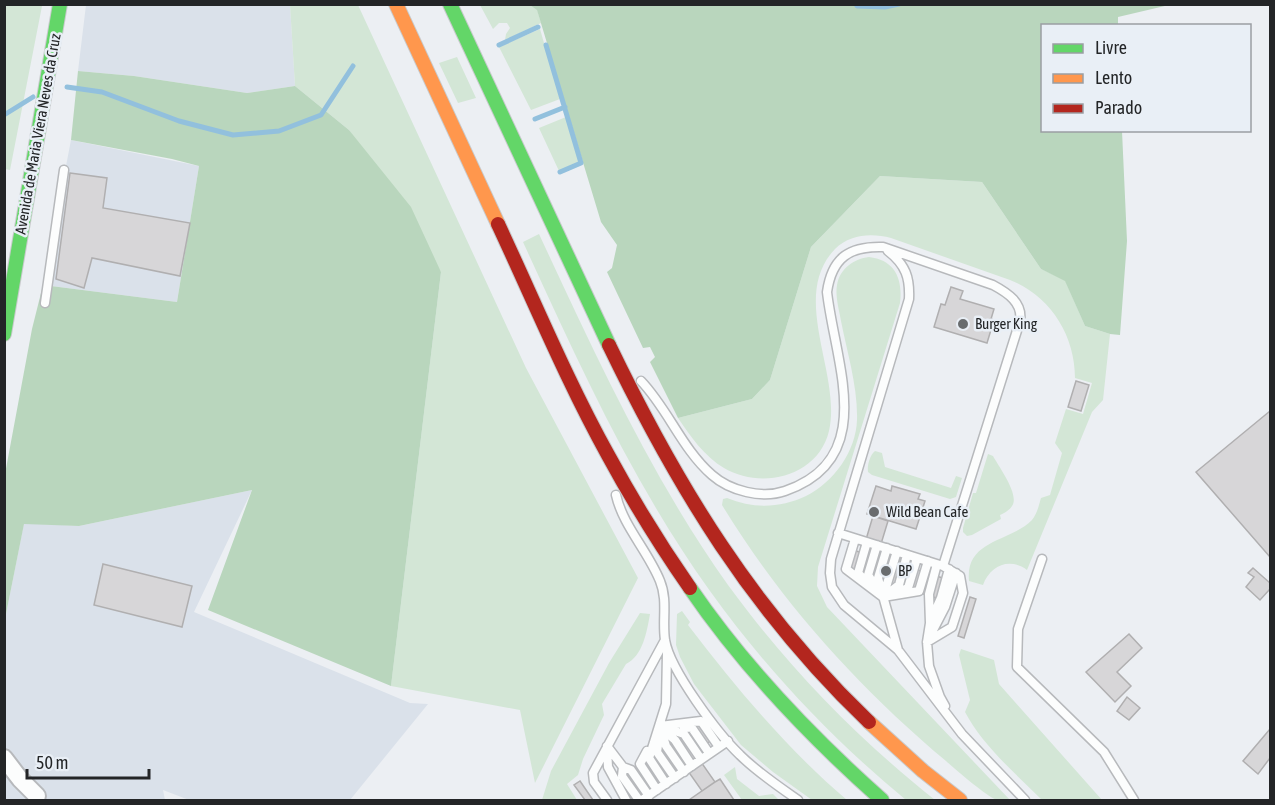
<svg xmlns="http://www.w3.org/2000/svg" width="1275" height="805" font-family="'Asap Condensed',sans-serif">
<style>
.built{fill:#dae1ea}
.green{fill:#d3e6d6}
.forest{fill:#b9d6bd}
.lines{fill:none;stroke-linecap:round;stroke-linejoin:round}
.stream{stroke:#92c0dd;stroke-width:5}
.building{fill:#d7d6d8;stroke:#b0afb0;stroke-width:1.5}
.lane-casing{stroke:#b7b9bc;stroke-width:11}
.street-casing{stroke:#b7b9bc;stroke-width:20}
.fast-casing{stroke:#c8cacc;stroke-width:16}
.slow-casing{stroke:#c8cacc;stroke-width:16}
.jam-casing{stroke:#c8cacc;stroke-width:16}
.lane{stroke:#fcfdfd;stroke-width:8}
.street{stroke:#fcfdfd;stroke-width:16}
.fast{stroke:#63d668;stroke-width:14}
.slow{stroke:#ff974d;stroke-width:14}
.jam{stroke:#b3261e;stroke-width:14}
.poi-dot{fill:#696c6e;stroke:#e9eff6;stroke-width:2}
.labels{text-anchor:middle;stroke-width:5;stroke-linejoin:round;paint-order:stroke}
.street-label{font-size:15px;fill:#232527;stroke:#e9eff6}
.poi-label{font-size:15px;fill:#232527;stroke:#e9eff6;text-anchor:start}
</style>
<rect width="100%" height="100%" fill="#eceff3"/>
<path class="built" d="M86,5H290L295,86L247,93L134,76L78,71Z
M71,140L199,166L177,302L43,285Z
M252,490L194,612L410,703L428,704L350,800H189L163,790L165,800H5V619L24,523L79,526Z"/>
<path class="green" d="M34,5L42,6L10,170L5,169V5Z
M290,5H358L526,368L638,578L535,783L520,710L391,686L441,272L349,130L295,86Z
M480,5H530L537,9L541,23L505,40L506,34L510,28L507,23H499L493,29Z
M540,29L560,99L531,110L499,47Z
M457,57L476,98L458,103L439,63Z
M566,117L579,163L559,171L539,128Z
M880,176L982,182L1041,269L1065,280L1085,326L1110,334L1103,400L1092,412L1027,570C1010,557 990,565 983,585L969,581C965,539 1011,542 1032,520C1037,514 1039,505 1041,498L1050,495L1062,453L1055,443L1066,409L1083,414L1092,383L1075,378C1075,335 1050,296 1010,280L891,238C872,233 850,234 835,249C789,297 842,374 829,431C818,477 761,490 724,468C705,457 690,436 678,418L752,399L770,380L811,247Z
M539,234C595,354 651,477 728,585C787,666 857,738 935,800H906C832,739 766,669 710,591C633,484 578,362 523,242Z
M869,257C895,260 903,279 900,303L818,567L817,586L827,607L1010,800C1006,800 1000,801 997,800C986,796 956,770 946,761C859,688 781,602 722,505L723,499L727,498C753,509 781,508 806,496C834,482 856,451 857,420C858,387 847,352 841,321C839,309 835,296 837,285C840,268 854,259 869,257Z
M875,451L882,453L885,467L951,488L956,476L962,478L956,497L950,499L872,475L868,472C867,465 870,455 875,451Z
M988,454L993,456C999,467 1020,495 1012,506C1009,511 1004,513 1000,515L1001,519L972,535L967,536L963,532V528L973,493H976Z
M682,611L690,622L688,625C736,688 787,749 847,800H812L773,772L741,745L694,684L680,657L676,645L677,614Z
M640,613L650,614C647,631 643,656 626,664L602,704L604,715L583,759L578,775L567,784L577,800H542L551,771L609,663Z
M961,649L994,660L999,684L1102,800H1042C1015,773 983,746 965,712L970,700L959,655Z
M735,767L737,779L759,796L773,794L779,800H742L724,775Z"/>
<path class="forest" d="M530,5H1169L1118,17V25L1042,26V130L1122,131L1127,241L1120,335L1110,334L1085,326L1065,281L1041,269L982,182L880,176L811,247L770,380L752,399L678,418L650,362L655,357L650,347L643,348L607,272L612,268L617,245L601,222L537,10Z
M78,71L134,76L247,93L295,86L349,130L411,207L441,272L391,686L208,610L252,490L79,526L24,524L5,619V474L32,329L43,285L177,302L199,166L172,159L71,140Z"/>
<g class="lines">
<path class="stream" d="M856,4L857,6L885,7L899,4
M499,45L538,27
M546,45L581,163L560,172
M67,87L102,92L179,121L233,135L279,131L321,115L353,66
M4,115L33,97
M535,119L565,107"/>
</g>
<path class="building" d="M70,173L107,178L103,208L190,223L180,276L92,258L84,288L56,279Z
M951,287L963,291L960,299L994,309L991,319L994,320L987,343L934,327L941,304L945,305Z
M1076,381L1089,385L1081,411L1068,407Z
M1270,411V557L1196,472Z
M876,486L891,491L892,486L920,494L918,499L925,501L916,529L867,514Z
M873,516L888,521L877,557L949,580L943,600L842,569L848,548L862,553Z
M103,564L192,586L182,627L94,605Z
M1253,568L1270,583V589L1260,600L1246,587L1254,577L1248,573Z
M970,597L976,599L964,638L958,636Z
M1129,634L1142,648L1117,672L1131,686L1115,702L1086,672Z
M1127,697L1140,708L1129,720L1117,711Z
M705,718L718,736L694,752L715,782L702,791L681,761L630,796L618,779Z
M1270,729V758L1258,774L1243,761Z
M720,779L734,800H689L715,782Z
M580,781L593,800H585L574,785Z"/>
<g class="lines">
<g class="lane-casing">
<path id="lane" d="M888,251C906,265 910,278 909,299L831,559L830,573L832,587L844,605L898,650L962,734L1025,800
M45,303L64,170
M641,381C668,409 682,449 712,475C730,491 762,499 785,491C879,459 835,363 827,292C832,257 850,246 883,247L993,285C1008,293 1023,303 1020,321L943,566
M616,495C623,526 648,551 660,581C668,600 662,620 665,640C670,670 718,734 740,755C757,772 778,786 798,800
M838,533L943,566L960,576L963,593L952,627L927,642
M855,539L846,569L883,597L919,591L928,561
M877,545L868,575L878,590
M887,548L878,578L898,650
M1042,559L1018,629L1017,667L1104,752L1134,800
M937,564L929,594L930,623L927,642L929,666L940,697L945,706
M863,578L858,573L867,542
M900,591L908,588L917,558
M886,595L899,585L907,555
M883,597L897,551
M931,620L941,598L949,569
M930,636L945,607L956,573
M660,726L701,721L719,747
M663,727L684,734L701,759
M684,727L692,728L709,753
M662,729L675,740L692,766
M661,730L666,746L684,772
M659,739L657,752L675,778
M607,746L623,767L631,770L649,796
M607,749L608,767L626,800
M647,751L640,764L657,790
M623,767L622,776L639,800
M666,784L649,758L666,704L667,653
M607,800L594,782L593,773L665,640
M642,800L728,741"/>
</g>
<g class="street-casing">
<path id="street" d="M4,758L20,779L37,796"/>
</g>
<g class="fast-casing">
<path id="fast" d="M450,4L609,345
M4,334L60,4
M690,588C744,667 810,736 882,800"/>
</g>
<g class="slow-casing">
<path id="slow" d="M396,4L498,224
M869,722L923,771L960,800"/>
</g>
<g class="jam-casing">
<path id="jam" d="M498,224C534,301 567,381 608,455C633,501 660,545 690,588
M609,345C678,488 753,611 869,722"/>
</g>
<use href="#lane" class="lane"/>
<use href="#street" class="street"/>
<use href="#fast" class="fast"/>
<use href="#slow" class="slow"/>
<use href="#jam" class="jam"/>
</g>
<g class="poi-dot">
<circle cx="963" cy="324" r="6"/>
<circle cx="874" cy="512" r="6"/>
<circle cx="886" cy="571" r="6"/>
</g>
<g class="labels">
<g class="street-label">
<text transform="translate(38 134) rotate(-80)" y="5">Avenida de Maria Viera Neves da Cruz</text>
</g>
<g class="poi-label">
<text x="975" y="329">Burger King</text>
<text x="886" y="517">Wild Bean Cafe</text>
<text x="898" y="576">BP</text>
</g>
</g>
<rect width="1275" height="805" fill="none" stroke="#232527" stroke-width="12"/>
<rect x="1041" y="24" width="210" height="108" fill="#e9eff6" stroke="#9a9ea3" stroke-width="1.5"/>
<rect x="1053" y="44" width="30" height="9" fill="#63d668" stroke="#9a9ea3" stroke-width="1.5"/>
<text x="1095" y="54" font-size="18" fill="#232527">Livre</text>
<rect x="1053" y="74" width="30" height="9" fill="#ff974d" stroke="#9a9ea3" stroke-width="1.5"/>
<text x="1095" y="84" font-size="18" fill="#232527">Lento</text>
<rect x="1053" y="104" width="30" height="9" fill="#b3261e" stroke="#9a9ea3" stroke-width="1.5"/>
<text x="1095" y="114" font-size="18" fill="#232527">Parado</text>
<path d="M27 769v9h122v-9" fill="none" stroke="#232527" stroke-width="3"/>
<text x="36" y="769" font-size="18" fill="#232527" stroke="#e9eff6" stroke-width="4.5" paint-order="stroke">50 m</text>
</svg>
